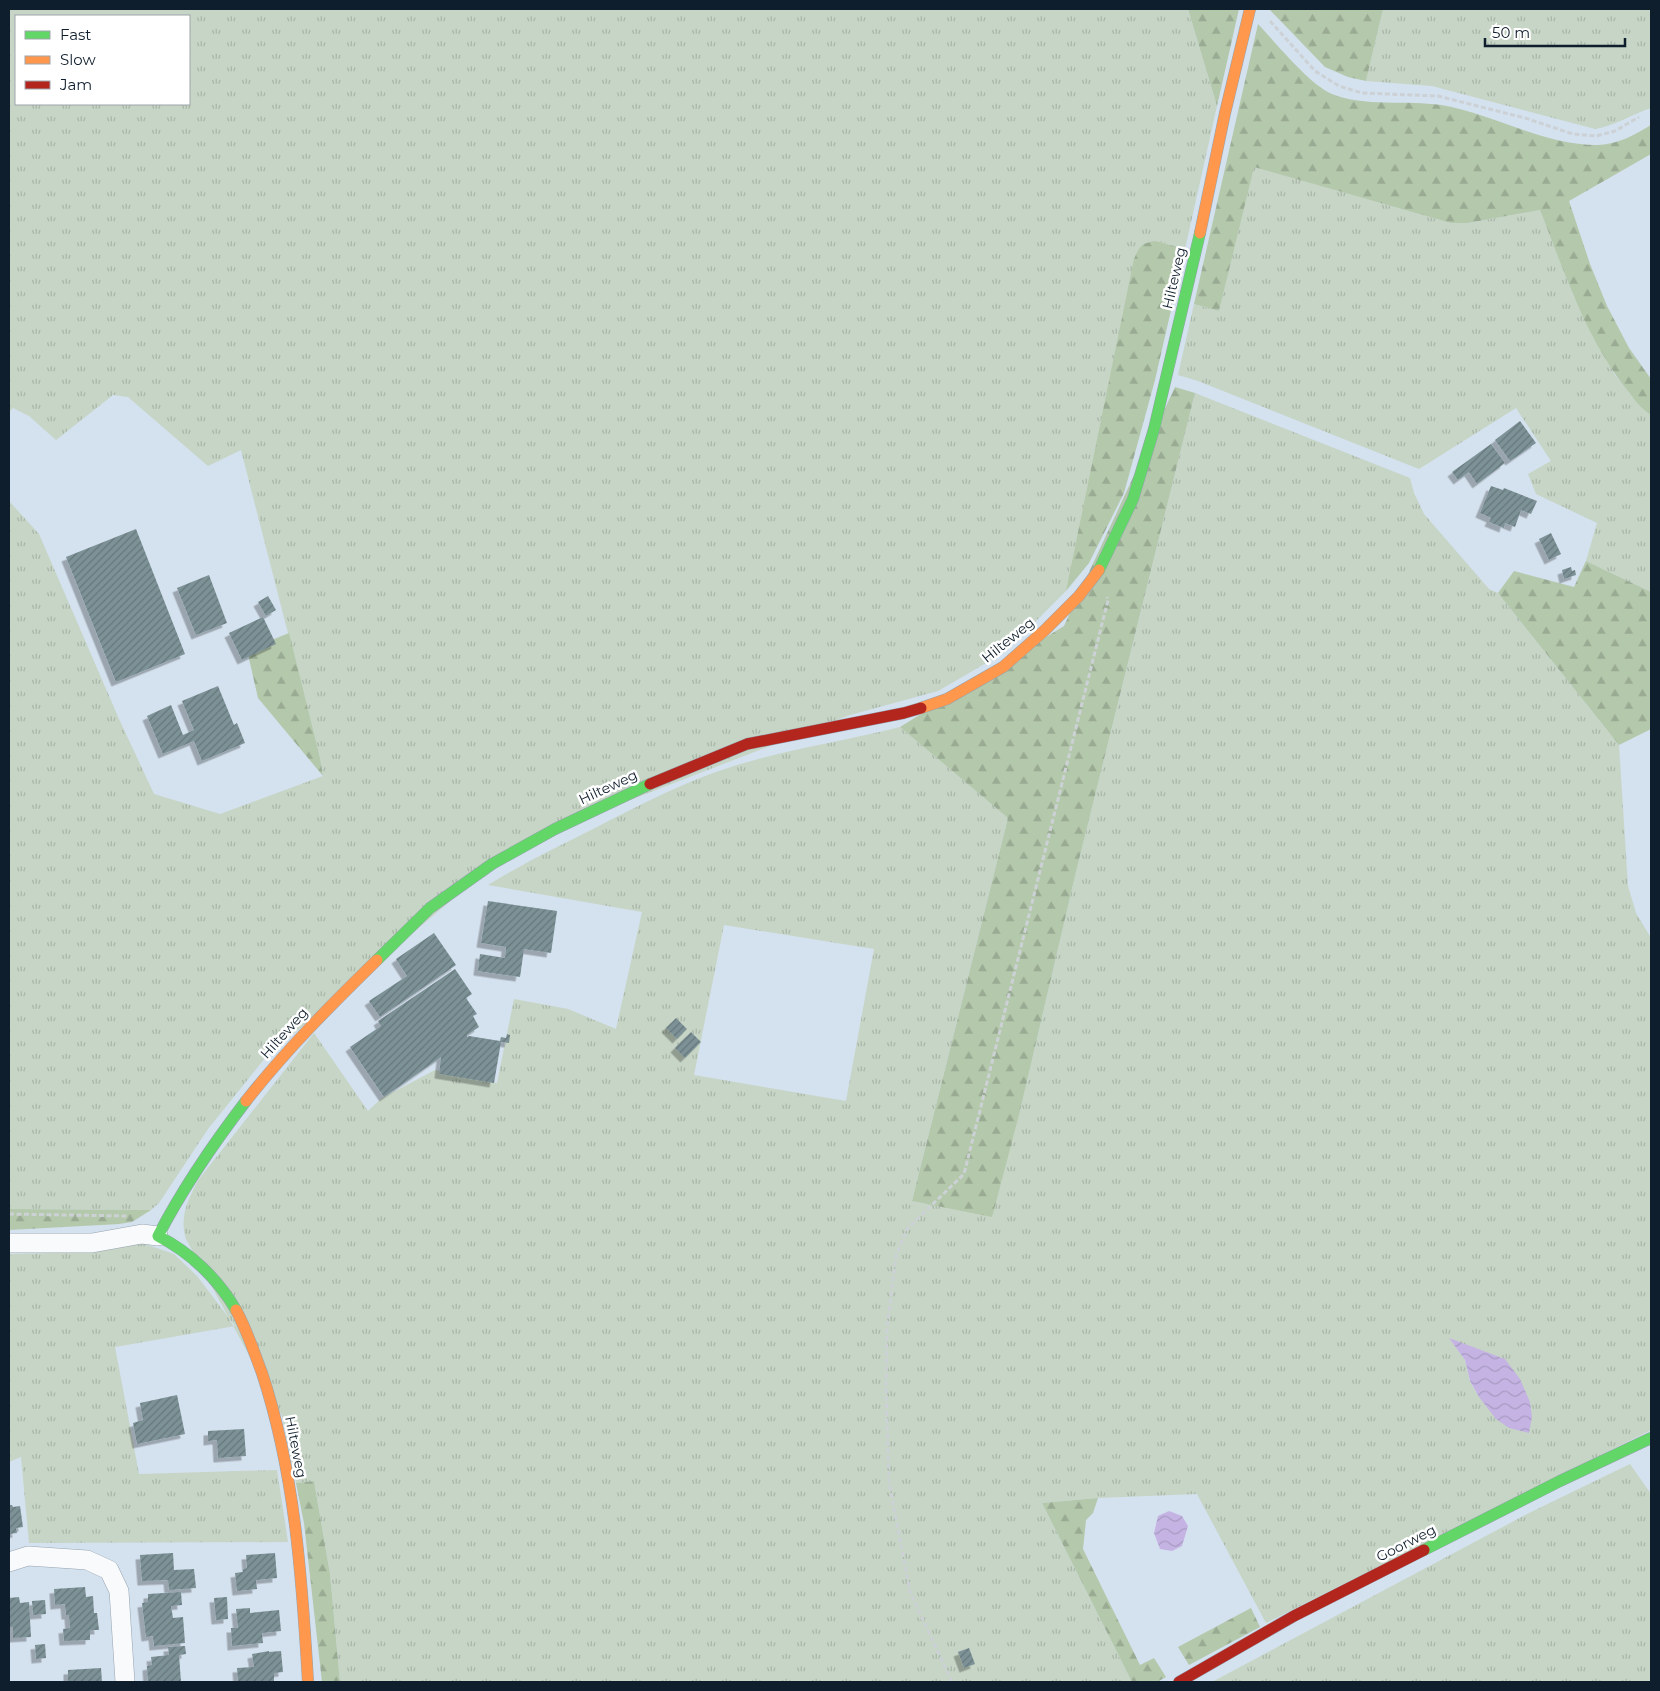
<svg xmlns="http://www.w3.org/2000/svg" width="1660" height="1691" font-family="Montserrat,sans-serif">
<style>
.grass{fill:url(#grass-tufts);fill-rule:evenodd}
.forest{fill:url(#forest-firs)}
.water{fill:url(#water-waves)}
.building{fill:url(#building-hatch);filter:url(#shadow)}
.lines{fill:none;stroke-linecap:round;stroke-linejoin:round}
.street-casing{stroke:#96a3b0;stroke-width:20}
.fast-casing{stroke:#96a3b0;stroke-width:12}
.slow-casing{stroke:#96a3b0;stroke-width:12}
.jam-casing{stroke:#96a3b0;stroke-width:12}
.path{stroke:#ccd1d5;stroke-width:3;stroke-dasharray:5 2.5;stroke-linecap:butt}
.street{stroke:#f9fafc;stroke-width:19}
.fast{stroke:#63d668;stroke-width:11}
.slow{stroke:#ff974d;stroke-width:11}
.jam{stroke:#b3261e;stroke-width:11}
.labels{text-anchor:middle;stroke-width:5;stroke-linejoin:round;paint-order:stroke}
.street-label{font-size:14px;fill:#0f1e2c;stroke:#fff}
</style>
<defs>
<pattern id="grass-tufts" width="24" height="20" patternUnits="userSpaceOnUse" patternTransform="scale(1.25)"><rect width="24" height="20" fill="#c6d5c5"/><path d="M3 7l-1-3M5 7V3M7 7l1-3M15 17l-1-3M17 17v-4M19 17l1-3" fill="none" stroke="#a9b6a9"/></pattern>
<pattern id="forest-firs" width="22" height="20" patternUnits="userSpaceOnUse" patternTransform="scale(1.25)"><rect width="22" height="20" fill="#b4c8ab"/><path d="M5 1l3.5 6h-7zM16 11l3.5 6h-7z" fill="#9aab93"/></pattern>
<pattern id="water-waves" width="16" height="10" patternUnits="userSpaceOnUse" patternTransform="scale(1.25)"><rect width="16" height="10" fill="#c5b4e3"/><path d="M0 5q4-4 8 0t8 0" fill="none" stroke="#a89ac3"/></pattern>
<pattern id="building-hatch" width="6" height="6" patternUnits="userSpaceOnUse" patternTransform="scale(1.25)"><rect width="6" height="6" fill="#7d9297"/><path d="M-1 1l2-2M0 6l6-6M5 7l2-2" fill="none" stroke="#65777b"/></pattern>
<filter id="shadow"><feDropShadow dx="-4.5" dy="4.5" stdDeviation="0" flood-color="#0004"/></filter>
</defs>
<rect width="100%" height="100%" fill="#d4e1ee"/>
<path class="grass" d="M9,9H1188L1217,106L1185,249L1156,241L1066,591L1005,652L938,691L850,715L519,843L265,1058L208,1129L159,1203L151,1210L9,1209V501L39,534L119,719L154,794L220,814L323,776L320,758L241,450L208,466L128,397L113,395L56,440L29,416L13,408L9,412ZM16,16H189V104H16Z
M1383,9H1651V108C1632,114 1615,126 1595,129L1432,86L1366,81Z
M1253,166L1451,223H1468L1540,210L1573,295L1615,375L1644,410L1651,415V592L1586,561L1597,523L1536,494L1528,474L1551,461L1516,408L1419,469L1198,381L1178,375L1194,304L1219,311Z
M1195,393L1410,478L1414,493L1424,514L1489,589L1498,593L1619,745L1628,886L1636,913L1651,938V1430L1266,1623L1197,1494L1098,1498L1042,1503L1132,1682H340L330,1574L314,1481L296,1483L282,1416L186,1239C179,1217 188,1199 199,1179L314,1033L368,1111L382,1098L435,1070L497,1083L514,999L568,1009L616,1029L642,912L488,885C522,864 559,846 595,828C640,805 685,781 734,766C788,749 845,741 900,727L1008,818L912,1201L927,1204L1020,1111L1075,876ZM724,925L874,949L846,1101L694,1075ZM1450,1339L1505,1360L1479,1397L1470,1382L1465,1360Z
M142,1243L174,1254L197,1276L235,1326L115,1347L139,1474L277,1470L288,1542L29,1543L21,1457L9,1462V1254C54,1253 98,1252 142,1243Z
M1630,1464L1651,1494V1682H1212L1529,1513Z"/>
<path class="forest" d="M1188,9H1239L1217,106Z
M1269,9H1383L1366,81L1348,77L1325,67Z
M1258,24C1277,44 1308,83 1332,94C1363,107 1408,100 1441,105C1494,114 1545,146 1599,145C1619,144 1634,135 1651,125V154L1569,201L1590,264L1607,306L1629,348L1651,379V415C1641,409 1635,400 1628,391C1586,339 1564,271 1540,210L1468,223H1451L1254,167L1219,311L1194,304Z
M1156,241L1185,249L1155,380L1124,493L1089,563L1066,591L1134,259C1140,246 1141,243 1156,241Z
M1175,387L1195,393L1075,876L1020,1111L992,1217L912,1201L1008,818L900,727L1064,626Z
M1586,561L1651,592V729L1619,745L1498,593L1514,571L1574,587Z
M289,633L320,758L323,776L258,698L247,650Z
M9,1209L151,1210L132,1222L119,1224L9,1230Z
M314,1481L330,1574L340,1682H322L304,1523L296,1483Z
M1098,1498L1093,1513L1086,1520L1083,1549L1140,1665L1154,1658L1166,1677L1157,1682H1132L1042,1503Z
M1251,1608L1260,1627L1189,1665L1178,1647Z"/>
<path class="water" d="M1449,1338L1505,1359L1520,1379L1530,1402L1532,1417L1529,1433L1509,1428L1496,1419L1479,1397L1470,1381L1465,1360Z
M1169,1511L1182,1516L1188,1526L1182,1546L1172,1551L1160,1549L1154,1533L1158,1516Z"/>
<path class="building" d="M1520,421L1536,443L1510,461L1495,440Z
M1491,444L1505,463L1477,484L1469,472L1458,480L1452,472Z
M1491,486L1503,490L1504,488L1537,501L1531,514L1521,510L1515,527L1505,523L1504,528L1489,522L1491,518L1480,513Z
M136,529L185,654L116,682L66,557Z
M1551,533L1561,554L1549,560L1539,539Z
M1571,567L1572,571L1575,570L1576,575L1564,579L1562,570Z
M209,575L227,623L196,635L177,588Z
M268,596L276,610L266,616L258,602Z
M263,617L276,644L242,660L229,633Z
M218,686L234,725L237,723L245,743L202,761L194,741L163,754L147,716L171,705L183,735L194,730L182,701Z
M488,901L557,911L551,953L524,949L520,977L478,971L480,954L505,958L506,947L481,943Z
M434,933L456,965L380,1017L369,1001L407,976L396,959Z
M455,969L472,994L466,998L477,1014L473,1016L479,1027L467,1035V1037L469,1036L500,1041L501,1037L506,1038L507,1034L510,1035L509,1043L501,1042L494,1083L439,1074L441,1057L384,1097L350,1047L381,1026L378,1021Z
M676,1018L687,1029L677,1039L666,1028Z
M691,1032L701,1042L685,1058L675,1048Z
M177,1395L185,1434L137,1444L133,1423L143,1420L140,1403Z
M244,1429L246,1456L218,1458L217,1440L208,1441V1431Z
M9,1505H12L13,1507L20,1506L23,1527L16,1528L17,1533L9,1534Z
M173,1553L174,1570L194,1569L196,1588L169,1590L168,1580L142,1581L140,1555Z
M275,1553L277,1578L256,1580L257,1589L237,1591L235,1573L243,1572V1569L247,1568L246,1555Z
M85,1587L86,1597L93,1596L94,1613H97L99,1630H90V1640L64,1641L63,1629L70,1628L69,1615H66L65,1604L55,1605L54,1589Z
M181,1592L182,1605L171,1606L173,1618L183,1617L185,1643L154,1646L153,1636L146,1637L142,1603L148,1602V1594Z
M19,1597L20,1603L29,1602L31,1637L13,1638V1627H9V1598Z
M227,1597L228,1619L216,1620L214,1598Z
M45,1600L46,1614L33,1615L32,1601Z
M250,1608V1613L279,1610L281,1631L262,1633L263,1643L232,1646L231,1628H238L236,1609Z
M45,1644L46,1658L36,1659L35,1645Z
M185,1646L186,1654L179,1655L181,1682H148L147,1666L152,1665L151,1657L169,1655L168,1647Z
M969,1648L975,1664L964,1668L958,1652Z
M269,1651V1652L281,1651L283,1672L274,1673V1682H238L237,1668L254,1667L252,1654Z
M101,1668L102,1682H68V1670Z"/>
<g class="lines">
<g class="street-casing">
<path id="street" d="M9,1243H92L142,1234L158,1236
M9,1562L28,1556L87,1560L109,1570L119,1591L125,1682"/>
</g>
<g class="fast-casing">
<path id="fast" d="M1099,570L1133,499L1154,429L1200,233
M377,960L430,908L492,864L555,829L650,784
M236,1310C218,1279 190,1252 158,1236C183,1188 213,1144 246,1101
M1424,1550L1560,1481L1651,1438"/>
</g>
<g class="slow-casing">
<path id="slow" d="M1200,233L1225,113L1250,9
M921,708L947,699L1003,667L1045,630L1079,596L1099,570
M246,1101C287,1049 330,1006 377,960
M236,1310C247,1330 254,1352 262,1373C295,1473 302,1578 308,1682"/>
</g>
<g class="jam-casing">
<path id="jam" d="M650,784L747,744L904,713L921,708
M1179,1682L1294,1616L1424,1550"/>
</g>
<path class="path" d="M1270,21L1315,71L1339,86L1362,93L1438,96L1525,118L1573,134L1596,136L1615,131L1639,117
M9,1214L128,1216
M952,1682L910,1592L889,1482L886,1389L887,1328L896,1256L907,1229L964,1174L1108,600L1107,597"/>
<use href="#street" class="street"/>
<use href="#fast" class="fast"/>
<use href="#slow" class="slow"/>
<use href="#jam" class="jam"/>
</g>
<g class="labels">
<g class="street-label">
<text transform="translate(1174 278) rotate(-77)" y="5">Hilteweg</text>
<text transform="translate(1008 640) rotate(-39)" y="5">Hilteweg</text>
<text transform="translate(608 787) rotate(-25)" y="5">Hilteweg</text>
<text transform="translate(284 1033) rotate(-48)" y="5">Hilteweg</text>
<text transform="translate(296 1447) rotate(79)" y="5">Hilteweg</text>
<text transform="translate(1406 1543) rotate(-27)" y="5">Goorweg</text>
</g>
</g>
<rect width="1660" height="1691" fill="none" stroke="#0f1e2c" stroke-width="20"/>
<rect x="15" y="15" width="175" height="90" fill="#ffffff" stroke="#9fa5ab"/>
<rect x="25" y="31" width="25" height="8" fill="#63d668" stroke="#9fa5ab"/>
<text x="60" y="40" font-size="15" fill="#0f1e2c">Fast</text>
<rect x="25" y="56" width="25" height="8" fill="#ff974d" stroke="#9fa5ab"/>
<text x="60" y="65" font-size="15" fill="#0f1e2c">Slow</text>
<rect x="25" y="81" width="25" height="8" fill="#b3261e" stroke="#9fa5ab"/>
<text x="60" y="90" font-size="15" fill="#0f1e2c">Jam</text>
<path d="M1485 38v8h140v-8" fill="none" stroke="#0f1e2c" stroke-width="2.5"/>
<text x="1492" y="38" font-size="15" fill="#0f1e2c" stroke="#ffffff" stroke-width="4" paint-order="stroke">50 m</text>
</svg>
